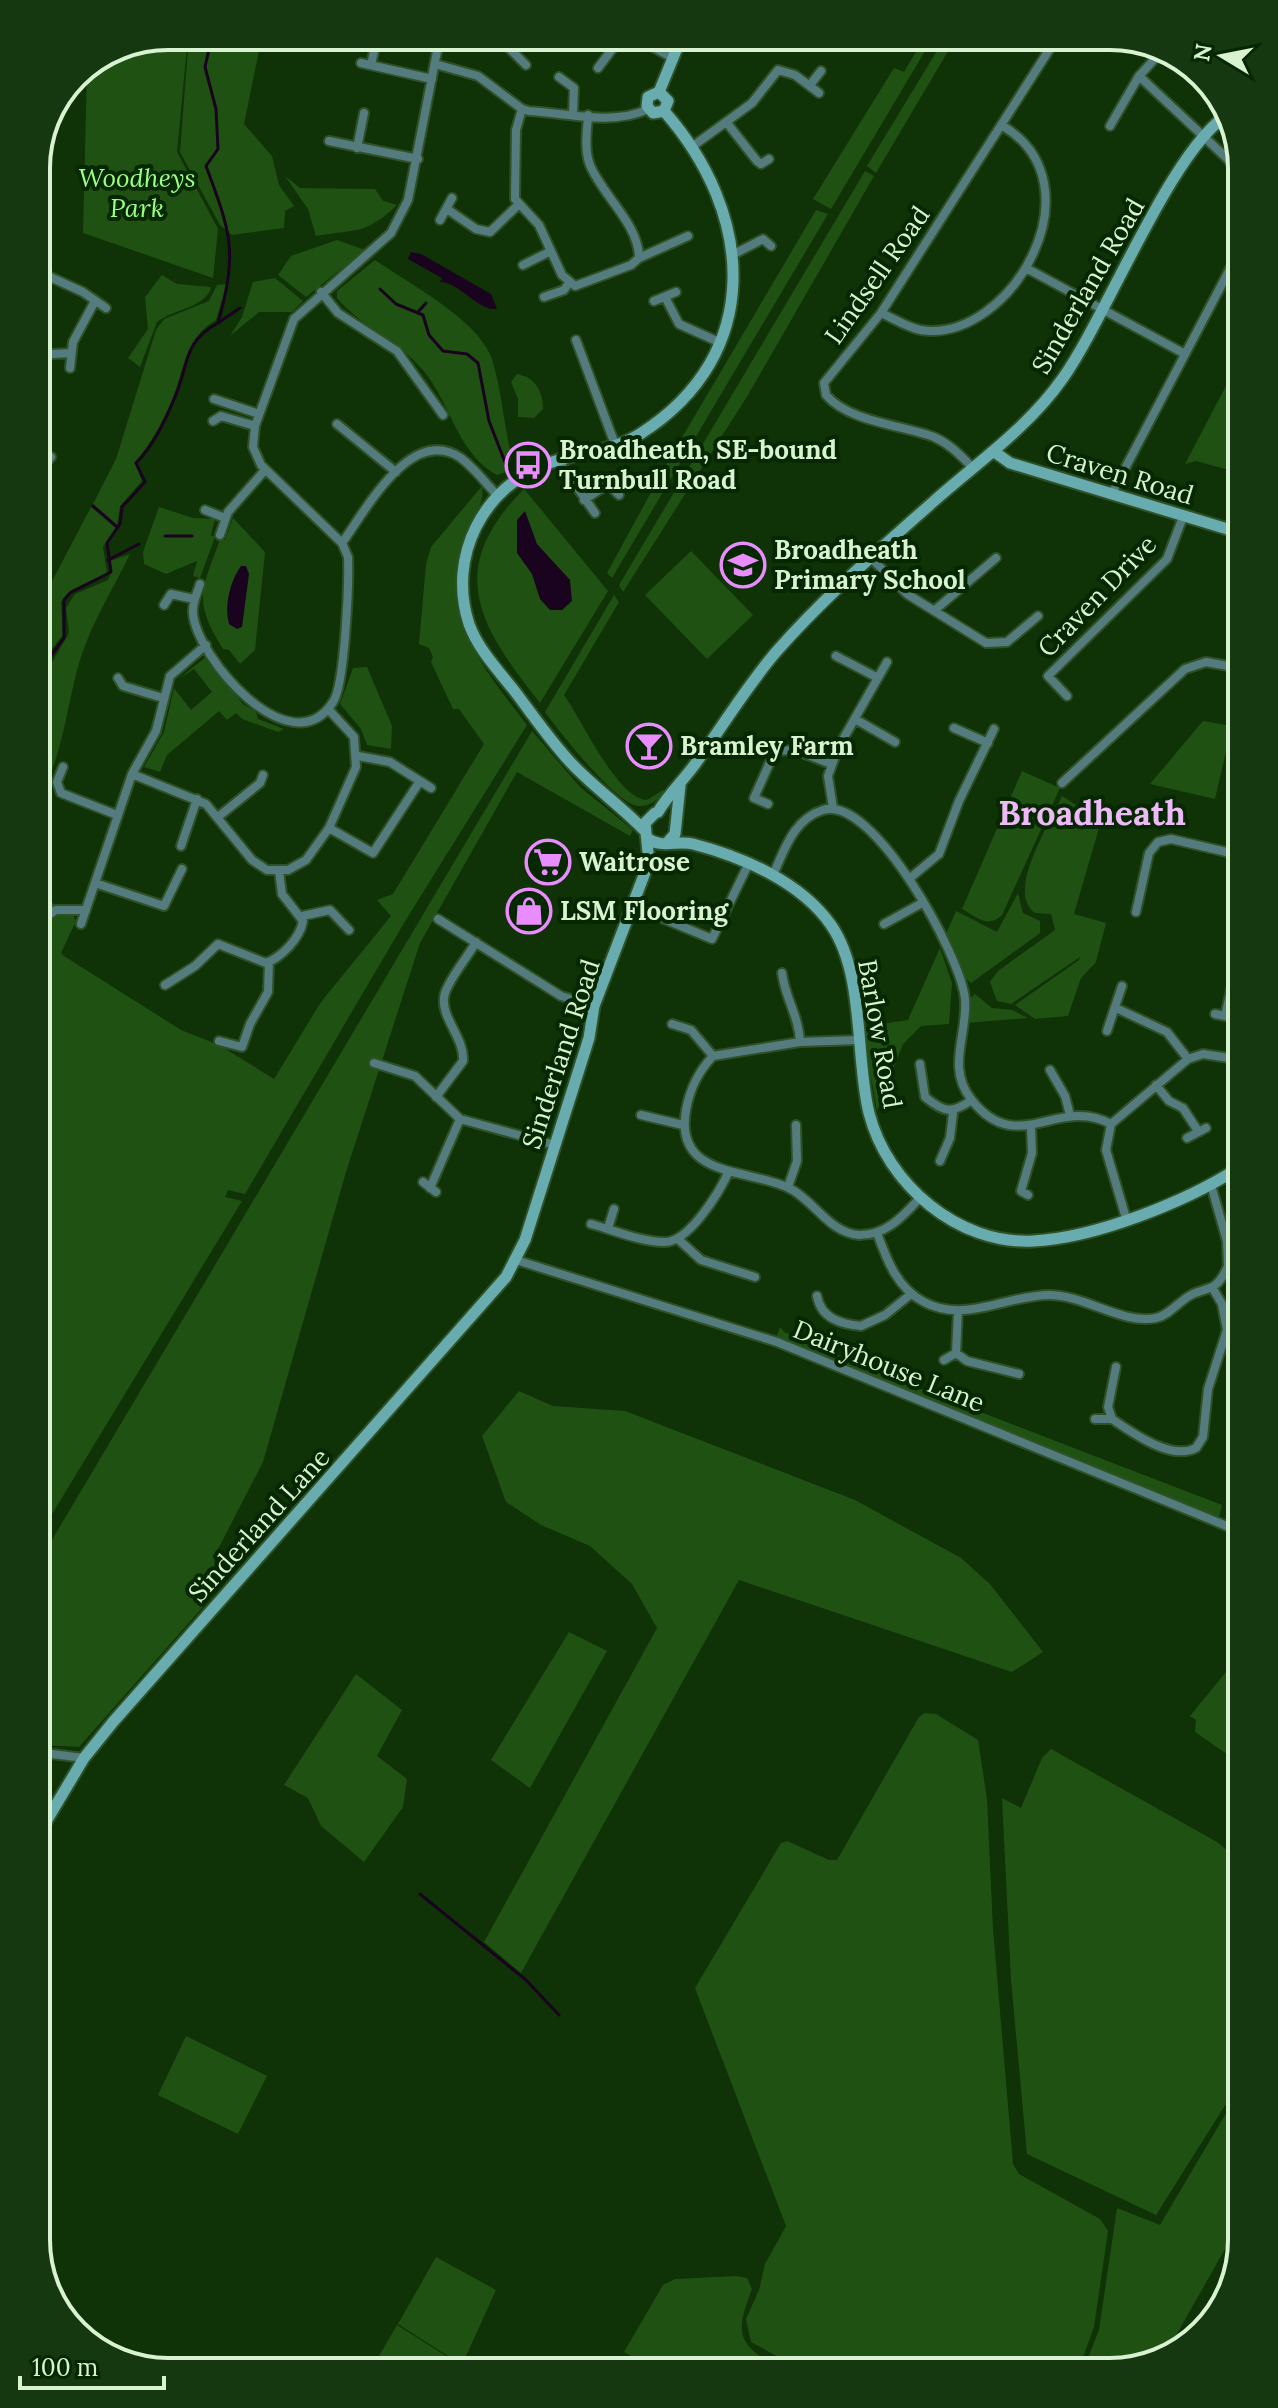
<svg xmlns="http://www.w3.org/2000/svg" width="1278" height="2408" font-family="Lora,serif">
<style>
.green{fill:#1f5212}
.water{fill:#19031e}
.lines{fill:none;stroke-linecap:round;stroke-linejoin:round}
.stream{stroke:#19031e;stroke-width:3}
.street-casing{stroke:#2f5127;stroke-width:12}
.secondary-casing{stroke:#2f5127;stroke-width:15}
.street{stroke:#547c7e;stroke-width:8}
.secondary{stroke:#68acaf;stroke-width:11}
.labels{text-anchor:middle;stroke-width:8;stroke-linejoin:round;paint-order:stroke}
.park-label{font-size:26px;font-style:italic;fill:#9aff83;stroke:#052800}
.street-label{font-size:26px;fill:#d8f2d2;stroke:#052800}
.poi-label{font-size:26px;font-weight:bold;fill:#d8f2d2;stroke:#052800;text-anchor:start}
.district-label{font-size:34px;font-weight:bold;fill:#edbaf8;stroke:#052800}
.rim{fill:none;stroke:#d8f2d2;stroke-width:4}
</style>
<rect width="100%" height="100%" fill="#0f3206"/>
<path class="green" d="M168,36H188L177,152L218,229L213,278L83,233L87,69Z
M189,36H262L244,124L272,156L279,185L294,206L285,211L284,228L232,235L220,225L180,152Z
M925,36H934L831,209L813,199L894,68L904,72Z
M946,36H957L876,173L867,166Z
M865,171L874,176L748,395L623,592L619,585Z
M285,176L300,188L375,189L383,201L397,205C366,235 355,229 316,236L308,209Z
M816,210L828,214L612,578L607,573L667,463Z
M337,240L365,250L306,297L278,275L291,256Z
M375,260C408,283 479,320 492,359C503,395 504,433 515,469L497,475C460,456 451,407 427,375C402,342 362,328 337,298V291Z
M162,275L177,284L211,287C206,308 173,309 157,322L140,367L128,358L148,329L145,297Z
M275,278L303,301L292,312H259L230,336L242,317L253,282Z
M227,284L216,320C186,338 186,362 175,392C166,416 152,443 135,462L142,481L120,506L117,525L93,504L116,459L156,330L164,319L209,301L217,285Z
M517,374C535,377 543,391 543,409L534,418L518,417V399L511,382Z
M1228,382L1233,384V471L1196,461L1185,464Z
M482,486C486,506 468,522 463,542C440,620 483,667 527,725L404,923L245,1194L228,1190L225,1197L242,1201L43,1529L40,927L54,914L73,915L76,921L61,953L64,956L181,1030L219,1045L274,1079L321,1002L391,916L377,900L393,894L484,744L459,709H453L431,662L433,657L429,648L419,644L426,564L431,547Z
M524,489L608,591L540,703C480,627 443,570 524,489Z
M91,507L116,527L103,547L107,573L71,590L61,602L63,635L46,656L39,707L38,608Z
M159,507L193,518L215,519L211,535L215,537L200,578L193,576L197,561L166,574L144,564L143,552Z
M233,518L265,552L255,650L240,664L229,650L223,649C192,599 202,591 220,539L225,540Z
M691,551L753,615L707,659L645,595Z
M130,554C112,591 89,627 78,667C66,711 62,758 39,798V777L45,769L43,715L50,689L51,664L69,633L66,608L75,594L108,580L112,570L110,561Z
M614,595L619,602L564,695C581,718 617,799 647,800L663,790L665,793C657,800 649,807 638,806C616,804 559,731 545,712Z
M206,657L243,704L256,712L258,719L284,729L278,732L242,719L236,713L227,720L219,711L167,755L160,772L144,767L164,732L174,688L191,710L212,692L194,669L177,680Z
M367,667L392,726L391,749L367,745L361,729L340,704L353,668Z
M1203,721L1232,726L1215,799L1150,784Z
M532,731L580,787L633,830L630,836L517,772L420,943L346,1172L263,1462L214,1557L217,1591L79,1747L44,1745L43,1555Z
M1022,771L1060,788L1002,915C988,929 977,917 962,909Z
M1062,796L1101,821L1074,914L1106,923L1096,962L1081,978L1068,1016L1035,1019L1015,1005L1079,960L1080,957L1011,1004L997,1001L990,982L998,971L1055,930L1051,914L1035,913C1005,892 1050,824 1062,796Z
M1018,893L1023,913L1040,921V933L971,983L965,978L945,936L956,911L997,932Z
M940,948L952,983L949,1024L921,1026L903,1044L877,1111L862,1027L908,1020Z
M975,994L992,1008L1012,1010L1028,1018L966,1023L969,999Z
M780,1327L784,1332L905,1383L1222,1505L1219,1518L777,1336Z
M519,1391L553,1406L625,1411L855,1500L961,1558L990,1584L1043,1652L1012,1672L739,1580L521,1973L484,1942L657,1628L632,1584L590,1546L541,1525L506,1502L482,1436Z
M569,1632L607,1651L530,1788L491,1760Z
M1239,1656L1240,1763L1195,1732L1196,1720L1190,1716Z
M356,1674L402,1710L377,1756L407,1779L403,1807L364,1862L321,1826L308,1798L284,1785Z
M925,1713L936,1714L978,1740L987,1799L993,1929L1013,2164L1019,2174L1100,2219L1108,2231L1094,2327L1081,2363L793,2365L751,2342L746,2319L759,2290L765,2264L786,2226L695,1988L781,1843L787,1841L829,1860H837L919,1717Z
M1051,1749L1217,1842L1240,1861L1241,2080L1156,2215L1027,2154L1011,1980L1002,1798L1021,1808L1042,1758Z
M186,2036L267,2076L238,2134L158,2095Z
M1241,2088L1242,2219L1161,2362L1086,2363L1099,2330L1117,2208L1160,2225Z
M436,2257L496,2290L462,2365L398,2324Z
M736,2276L747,2278L752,2289C736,2331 735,2343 776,2366L651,2367L624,2352L663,2285L675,2279Z
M397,2325L462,2366L461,2369L371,2370Z"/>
<path class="water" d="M411,252L421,254L491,294L497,309C477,311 460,282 440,282L442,278L408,259Z
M525,511L537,544L570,580L572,601L562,610H550L540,599L532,574L517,553V520Z
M241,566H246L249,574L242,627L237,629L229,624C224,606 230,581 241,566Z"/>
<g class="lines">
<path class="stream" d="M380,289L396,304L423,315L429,335L443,351L467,354L478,363L489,421L510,475
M418,312L426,303
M218,323L240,308
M93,506L117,527
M165,536H192
M108,560L139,544
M39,715L49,658L64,638V600L70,593L111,572L107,543L120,524L122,507L145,482L136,463C154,445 165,421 175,397C189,364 183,342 218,323C238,252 231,233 206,166L218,149L216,109L205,67L212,36
M39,748V765
M420,1894L526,1980L559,2015"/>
<g class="street-casing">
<path id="street" d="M497,36L526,65
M633,36L671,57
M361,63L432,79
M435,64L478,76L522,109L529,111C566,113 614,126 648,109
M371,65L376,42
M598,68L622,36
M1139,76L1232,163
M559,77L574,88L573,114
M810,85L821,71
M522,109L516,130L515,199L539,225L562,275L575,286L631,265L639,258C639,224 602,195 590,165C584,150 587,131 588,115
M727,123L757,161L761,164L769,159
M1110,126L1139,76L1162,51
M329,141L418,159
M693,146L752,103L778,70L795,75L819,93
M357,148L364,113
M447,209L476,229L490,232L518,205
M440,220L452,198
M732,255L763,239L771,246
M639,258L688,236
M523,265L551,251
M1026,268L1185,354
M37,271L83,292L106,308
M321,292L338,313L397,351L443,415
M544,297L564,290L569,283
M665,297L679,324L721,343
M654,301L676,292
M881,313C893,318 908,328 921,330C1009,344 1102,186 1003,126
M576,340L616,447
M53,354L70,353
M70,368L73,342L95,301
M214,399L259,414
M213,421L221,416L255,426
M337,424L396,472
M558,460L595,513
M973,468C961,456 950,444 934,437C902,425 849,422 826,395L824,383L881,313L1058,36
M44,480L41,468L51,457
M1111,495L1232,265
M584,500L608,484L619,495
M205,510L225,518
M220,535L228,512L265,470
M342,543C366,510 411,424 461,458C474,468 485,482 496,494
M871,558L907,594L986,643L1007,642L1038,616
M200,584C197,594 192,603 193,613C196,657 291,768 333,702C345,685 349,582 348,557L342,543L261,465L253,447L255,426L294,319L391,233L408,200L440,36
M164,605L171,594L194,599
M935,610L996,558
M836,656L878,678
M118,678L123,686L163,698
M1067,696L1048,676L1167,559L1183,517
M855,719L895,742
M954,728L988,743
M358,756L390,762L431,788
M63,767L57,782L61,793L117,815
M132,774L206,804L252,860L267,870H288L306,860L329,828L356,767L354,737L328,709
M1062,783L1185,669L1206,662L1234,667
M768,804L754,798L774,753C792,744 814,759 832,764
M833,808L828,776L838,748L887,662
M218,817L260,783L263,775
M329,828L373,853L420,781
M181,846L197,799
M773,875C785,848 794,819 823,810C873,794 961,956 965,999C968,1034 946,1067 971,1099C1017,1159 1057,1095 1111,1124
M909,879L939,854L959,801L994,729
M95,883L164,906L182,869
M43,899L51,912
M1136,912L1149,853L1158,842L1171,839L1235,854
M302,916L330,910L349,930
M438,919L561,996L594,1006
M664,919L712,939L748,865
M40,921L56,910H86
M81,924L132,774L156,731L170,676L206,645
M884,924L922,903
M782,973C785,998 799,1016 800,1042
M165,985L195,966L218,944L266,963C282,957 300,938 303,921L282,894L279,871
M1116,1008L1167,1032L1188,1059
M1215,1014L1236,1018
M1225,1016L1236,970
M672,1024L691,1030L713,1056
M1107,1031L1122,986
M859,1040L800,1042L713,1056C698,1072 690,1088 686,1110C674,1178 746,1168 789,1188C814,1200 829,1233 859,1235C887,1235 903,1216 920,1198
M219,1041L242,1047L250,1024L268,992L269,962
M374,1063L415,1076L460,1119L555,1145
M920,1064L925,1097C945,1113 951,1114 972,1100
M1050,1070L1065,1096L1070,1115
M1156,1085L1169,1101L1183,1108L1198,1131
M436,1097L463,1061C465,1037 438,1016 445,993C451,976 467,958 476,942
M641,1115L683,1125
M1187,1138L1206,1128
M940,1161L950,1138L953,1113
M423,1182L436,1192
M788,1187L797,1161L796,1125
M430,1188L460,1119
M1028,1195L1021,1191L1032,1153L1031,1127
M1126,1218L1106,1150L1111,1124L1188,1059L1203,1054L1236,1059
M591,1224C613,1230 641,1242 664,1242C689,1243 720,1191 729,1171
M608,1228L614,1209
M877,1233C887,1260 897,1288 924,1302C965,1324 1007,1295 1049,1295C1085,1295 1123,1325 1156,1318C1170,1315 1179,1301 1191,1295C1198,1291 1207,1290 1214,1286C1221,1281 1225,1273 1228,1266L1227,1241L1211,1185
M678,1239L701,1260L755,1277
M516,1260L777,1342L1239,1531
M817,1296C821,1318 840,1324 861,1326L885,1315L911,1294
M958,1311L956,1353L967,1361L1019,1374
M944,1360L956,1353
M1116,1367L1108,1407L1112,1419C1133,1433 1171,1461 1196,1448L1203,1437L1208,1389L1227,1330L1222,1304L1212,1287
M1095,1419H1112
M44,1753L84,1758"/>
</g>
<g class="secondary-casing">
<path id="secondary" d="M659,92L682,36
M659,92L648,97L647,106L653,113L664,111
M659,92L668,101L664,111
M996,453L1010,463L1234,531
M658,812C668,794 686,778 698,760C724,724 747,686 776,652C823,598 879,550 933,502C978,462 1028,428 1063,378C1107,316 1173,146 1229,114
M645,831C622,807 596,789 573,765C551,742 533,715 513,689C497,669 478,649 469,624C447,557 483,486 549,463C580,452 611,452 640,434C766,354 754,213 664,111
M647,838C660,849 678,840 693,844C743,857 801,882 831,925C865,974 855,1057 869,1113C887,1184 958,1245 1033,1241C1095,1238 1185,1202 1237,1169
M667,843L675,834L680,786
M44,1825L84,1758L113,1722L506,1277L525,1240L589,1038L594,1006L649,862L645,823L655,813"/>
</g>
<use href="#street" class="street"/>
<use href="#secondary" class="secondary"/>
</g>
<defs>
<g id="bus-ring" transform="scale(2.3)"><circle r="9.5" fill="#052800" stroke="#e98dfe" stroke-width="1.5"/><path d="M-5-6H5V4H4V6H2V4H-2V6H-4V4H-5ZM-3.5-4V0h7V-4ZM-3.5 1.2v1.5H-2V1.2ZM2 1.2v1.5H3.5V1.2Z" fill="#e98dfe"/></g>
<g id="school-ring" transform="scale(2.3)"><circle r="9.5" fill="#052800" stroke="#e98dfe" stroke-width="1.5"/><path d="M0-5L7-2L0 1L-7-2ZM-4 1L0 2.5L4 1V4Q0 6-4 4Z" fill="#e98dfe"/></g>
<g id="bar-ring" transform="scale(2.3)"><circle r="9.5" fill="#052800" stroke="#e98dfe" stroke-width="1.5"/><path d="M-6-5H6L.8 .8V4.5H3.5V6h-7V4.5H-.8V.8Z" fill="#e98dfe"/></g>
<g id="supermarket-ring" transform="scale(2.3)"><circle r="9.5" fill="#052800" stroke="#e98dfe" stroke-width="1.5"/><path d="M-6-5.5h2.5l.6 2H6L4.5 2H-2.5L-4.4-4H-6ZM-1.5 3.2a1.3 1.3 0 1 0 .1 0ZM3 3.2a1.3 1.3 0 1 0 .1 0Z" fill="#e98dfe"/></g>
<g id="shop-ring" transform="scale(2.3)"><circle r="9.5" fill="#052800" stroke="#e98dfe" stroke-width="1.5"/><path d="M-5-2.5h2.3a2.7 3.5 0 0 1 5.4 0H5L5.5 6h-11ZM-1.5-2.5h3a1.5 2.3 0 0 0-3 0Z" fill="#e98dfe"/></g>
</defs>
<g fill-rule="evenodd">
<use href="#bus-ring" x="528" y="465"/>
<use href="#school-ring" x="743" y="565"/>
<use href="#bar-ring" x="649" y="746"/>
<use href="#supermarket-ring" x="548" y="862"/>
<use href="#shop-ring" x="529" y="911"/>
</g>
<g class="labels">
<g class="park-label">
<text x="137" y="187">Woodheys<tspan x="137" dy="30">Park</tspan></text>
</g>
<g class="street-label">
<text transform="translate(877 275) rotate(-55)" y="9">Lindsell Road</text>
<text transform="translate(1088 286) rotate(-60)" y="9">Sinderland Road</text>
<text transform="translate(1120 474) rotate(17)" y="9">Craven Road</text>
<text transform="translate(1097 596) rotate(-46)" y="9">Craven Drive</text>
<text transform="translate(880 1034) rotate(80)" y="9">Barlow Road</text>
<text transform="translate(561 1054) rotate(-72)" y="9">Sinderland Road</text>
<text transform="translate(889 1366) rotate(22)" y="9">Dairyhouse Lane</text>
<text transform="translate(259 1525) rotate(-48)" y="9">Sinderland Lane</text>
</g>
<g class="poi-label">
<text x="559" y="459">Broadheath, SE-bound<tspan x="559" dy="30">Turnbull Road</tspan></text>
<text x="774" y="559">Broadheath<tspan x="774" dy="30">Primary School</tspan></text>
<text x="680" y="755">Bramley Farm</text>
<text x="579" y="871">Waitrose</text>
<text x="560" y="920">LSM Flooring</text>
</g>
<g class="district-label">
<text x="1092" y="825">Broadheath</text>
</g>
</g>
<path d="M0 0H1278V2408H0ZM168 50H1110A118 118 0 0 1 1228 168V2240A118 118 0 0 1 1110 2358H168A118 118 0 0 1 50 2240V168A118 118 0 0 1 168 50Z" fill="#163811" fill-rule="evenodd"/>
<path class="rim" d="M168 50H1110A118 118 0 0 1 1228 168V2240A118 118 0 0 1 1110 2358H168A118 118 0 0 1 50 2240V168A118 118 0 0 1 168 50Z"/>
<g transform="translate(1222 56) rotate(280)" stroke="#052800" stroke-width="6" paint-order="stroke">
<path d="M0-6L14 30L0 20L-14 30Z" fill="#d8f2d2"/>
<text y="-12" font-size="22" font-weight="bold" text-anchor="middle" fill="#d8f2d2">N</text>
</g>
<path d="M20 2376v12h144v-12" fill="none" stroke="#d8f2d2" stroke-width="4"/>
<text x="32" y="2376" font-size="24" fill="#d8f2d2" stroke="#052800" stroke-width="6" paint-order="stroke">100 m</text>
</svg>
